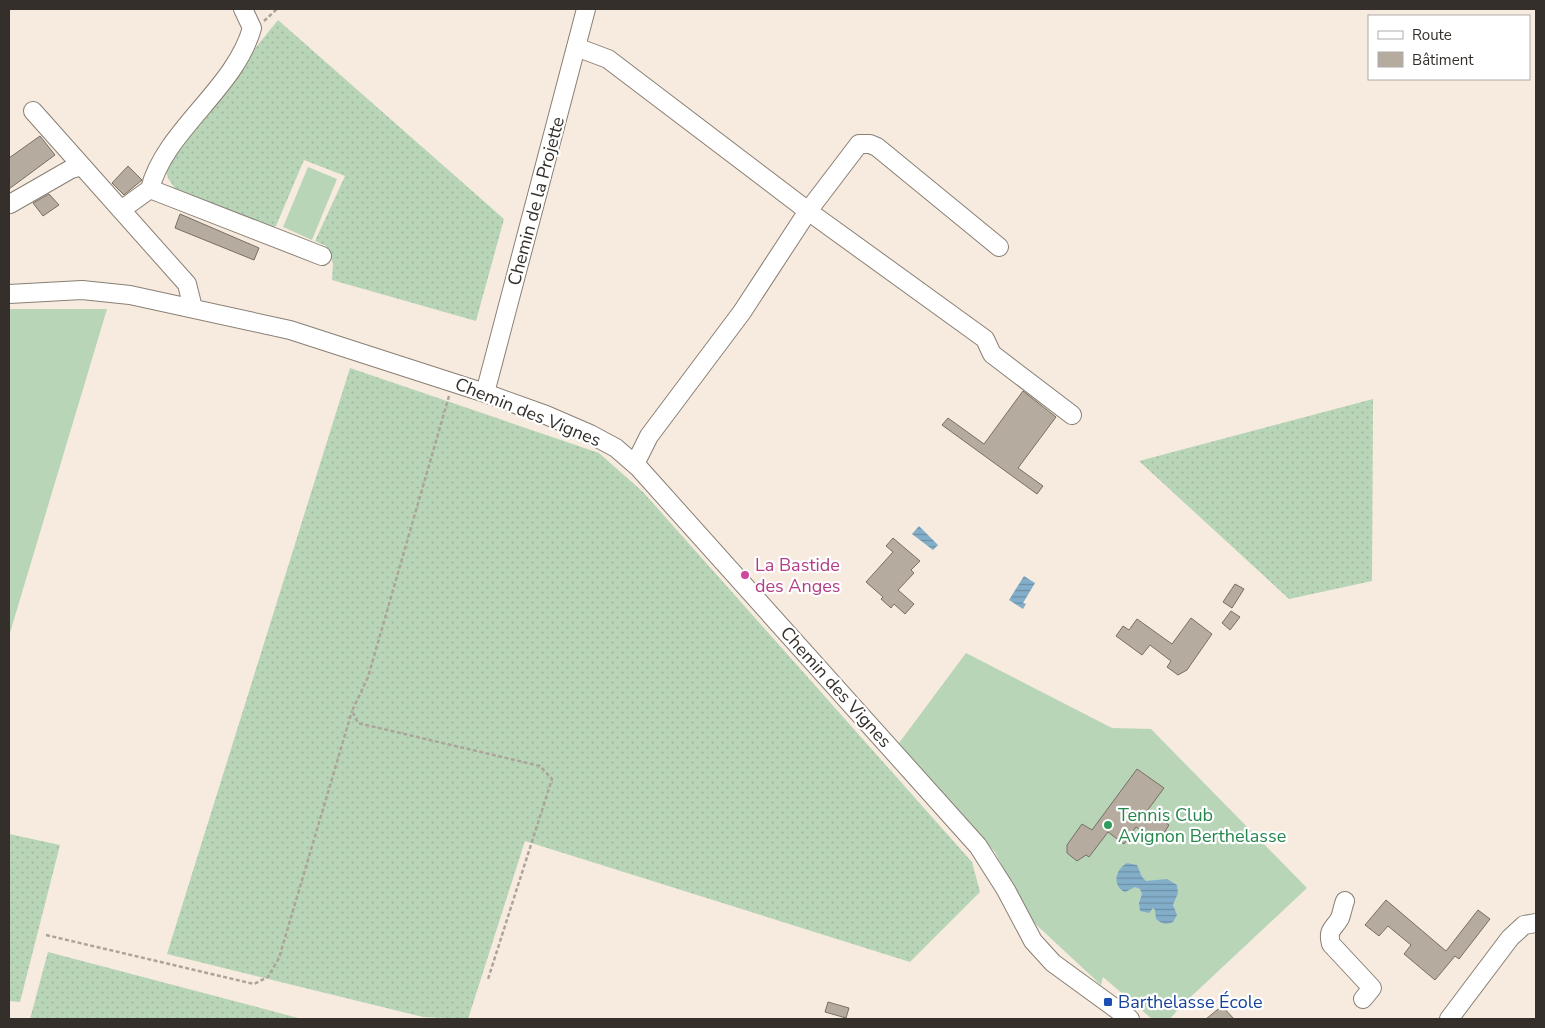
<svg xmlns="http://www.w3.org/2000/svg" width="1545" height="1028" font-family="'Nunito Sans',sans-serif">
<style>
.grass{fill:url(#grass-dots)}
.garden{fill:#b9d5b8}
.water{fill:url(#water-rules)}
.building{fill:#b5ab9f;stroke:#786e64}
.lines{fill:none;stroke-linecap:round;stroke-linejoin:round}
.minor-casing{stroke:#897f74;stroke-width:20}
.path{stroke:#aca49a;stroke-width:2.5;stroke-dasharray:4 2.5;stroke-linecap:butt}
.minor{stroke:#fff;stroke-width:18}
.hotel-dot{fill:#d1479c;stroke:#fff;stroke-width:2}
.leisure-dot{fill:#2e9e5b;stroke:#fff;stroke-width:2}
.transit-dot{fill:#1a4fb4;stroke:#fff;stroke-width:2}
.labels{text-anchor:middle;stroke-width:4.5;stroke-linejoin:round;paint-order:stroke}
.street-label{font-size:18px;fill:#342f2b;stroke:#fff}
.hotel-label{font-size:18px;fill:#b23c85;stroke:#fff;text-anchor:start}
.leisure-label{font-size:18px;fill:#27864d;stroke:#fff;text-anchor:start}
.transit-label{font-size:18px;fill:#164399;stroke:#fff;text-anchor:start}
</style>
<defs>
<pattern id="grass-dots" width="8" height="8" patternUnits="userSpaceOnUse" patternTransform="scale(1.25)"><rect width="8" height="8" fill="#b9d5b8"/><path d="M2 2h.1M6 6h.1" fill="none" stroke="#a0b79e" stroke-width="1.8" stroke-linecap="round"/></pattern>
<pattern id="water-rules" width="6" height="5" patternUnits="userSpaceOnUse" patternTransform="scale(1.25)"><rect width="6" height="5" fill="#83aeca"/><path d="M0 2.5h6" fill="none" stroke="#6c8ea4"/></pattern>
</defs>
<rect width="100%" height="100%" fill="#f6ebde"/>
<path class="grass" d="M278,20L504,219L476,321L332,280L333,263L326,246L315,241L345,176L304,160L276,226L269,229L177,192L168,178L165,168L171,153Z
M350,368L599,453L643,492L972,862L980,892L910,962L525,841L468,1019L423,1017L167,954Z
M1373,399L1372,581L1289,599L1139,461Z
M9,834L60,845L20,1002L9,1001Z
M48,952L302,1019H30Z"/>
<path class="garden" d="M308,167L337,179L312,240L283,227Z
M9,309H107L9,636Z
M966,653L1112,728L1151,729L1307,888L1181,1006L1170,1019H1152L1103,977L1101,985L1030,919L995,852L945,798L899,743Z"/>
<path class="water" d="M919,526L938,545L933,550L912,534Z
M1024,576L1035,583L1023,603L1026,604L1023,609L1009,600Z
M1127,863L1137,865L1142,877L1146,881L1167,879L1177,885L1178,893L1173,905L1177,915L1173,922C1166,925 1162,924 1156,919L1155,910L1153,908L1149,913L1140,911L1139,903L1142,894L1140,889L1135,887L1125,892C1111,885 1116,869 1127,863Z"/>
<path class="building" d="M40,136L55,155L9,189V158Z
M128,166L142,180L124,195L112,183Z
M49,194L59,205L43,216L33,203Z
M180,214L259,248L254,260L175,228Z
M1023,391L1056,417L1018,468L1043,486L1037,494L942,425L948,418L984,444Z
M893,538L920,561L911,570L914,573L898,590L914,604L905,614L894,604L891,608L881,599L883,597L866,582L893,552L886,546Z
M1235,584L1244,589L1232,608L1223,602Z
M1231,611L1240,617L1230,630L1222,623Z
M1191,618L1212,634L1187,670L1178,675L1167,667L1171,661L1150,645L1142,655L1116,636L1123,626L1129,630L1137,619L1172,644Z
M1137,769L1164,788L1147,811L1169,825L1159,841L1136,827L1124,844L1108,832L1089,857L1086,855L1077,861L1067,853V845L1082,824L1092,830Z
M1386,900L1446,951L1478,910L1490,919L1459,959L1455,956L1435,980L1404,954L1411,945L1388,926L1379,936L1365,925Z
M828,1002L849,1008L846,1018L825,1012Z
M1222,1006L1234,1019H1206Z"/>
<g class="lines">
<g class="minor-casing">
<path id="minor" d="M576,47L608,59L808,211L985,339L992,354L1072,415
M33,111L187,284L193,308
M150,189C165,130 235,89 252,28L243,9
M10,204L71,169L82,166
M121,210L150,189L322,256
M9,294L82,290L130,295L290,330L485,393L546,415L590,434L616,448L639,468L978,846L1006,890L1033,941L1053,963L1130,1019
M485,393L586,9
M635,464L649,436L742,312L808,211L859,144H870L877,147L999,247
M1345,901C1343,906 1342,913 1340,918C1334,929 1327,929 1331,944L1372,988L1363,999
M1449,1019L1510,938L1524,925L1536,923"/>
</g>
<path class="path" d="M264,21L277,9
M449,396L368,677L352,711L358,723L540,766L552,779L488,979
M46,935L254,984L268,977L279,958L352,711"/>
<use href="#minor" class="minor"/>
</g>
<circle class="hotel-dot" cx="745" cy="575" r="5"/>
<circle class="leisure-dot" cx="1108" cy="825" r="5"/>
<rect class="transit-dot" x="1103" y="997" width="10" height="10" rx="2.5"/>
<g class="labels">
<g class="street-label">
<text transform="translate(536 201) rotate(-75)" y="6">Chemin de la Projette</text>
<text transform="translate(528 412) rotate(22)" y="6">Chemin des Vignes</text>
<text transform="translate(836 687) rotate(48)" y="6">Chemin des Vignes</text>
</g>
<g class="hotel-label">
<text x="755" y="571">La Bastide<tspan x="755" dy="21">des Anges</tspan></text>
</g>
<g class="leisure-label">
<text x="1118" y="821">Tennis Club<tspan x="1118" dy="21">Avignon Berthelasse</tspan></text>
</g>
<g class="transit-label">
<text x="1118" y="1008">Barthelasse École</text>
</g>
</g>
<rect width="1545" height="1028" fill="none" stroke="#342f2b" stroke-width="20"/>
<rect x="1368" y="15" width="162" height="65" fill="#ffffff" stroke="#aeacaa"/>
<rect x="1378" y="31" width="25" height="8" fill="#ffffff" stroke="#aeacaa"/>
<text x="1412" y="40" font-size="15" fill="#342f2b">Route</text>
<rect x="1378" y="52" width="25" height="15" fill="#b5ab9f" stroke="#aeacaa"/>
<text x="1412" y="65" font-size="15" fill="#342f2b">Bâtiment</text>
</svg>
